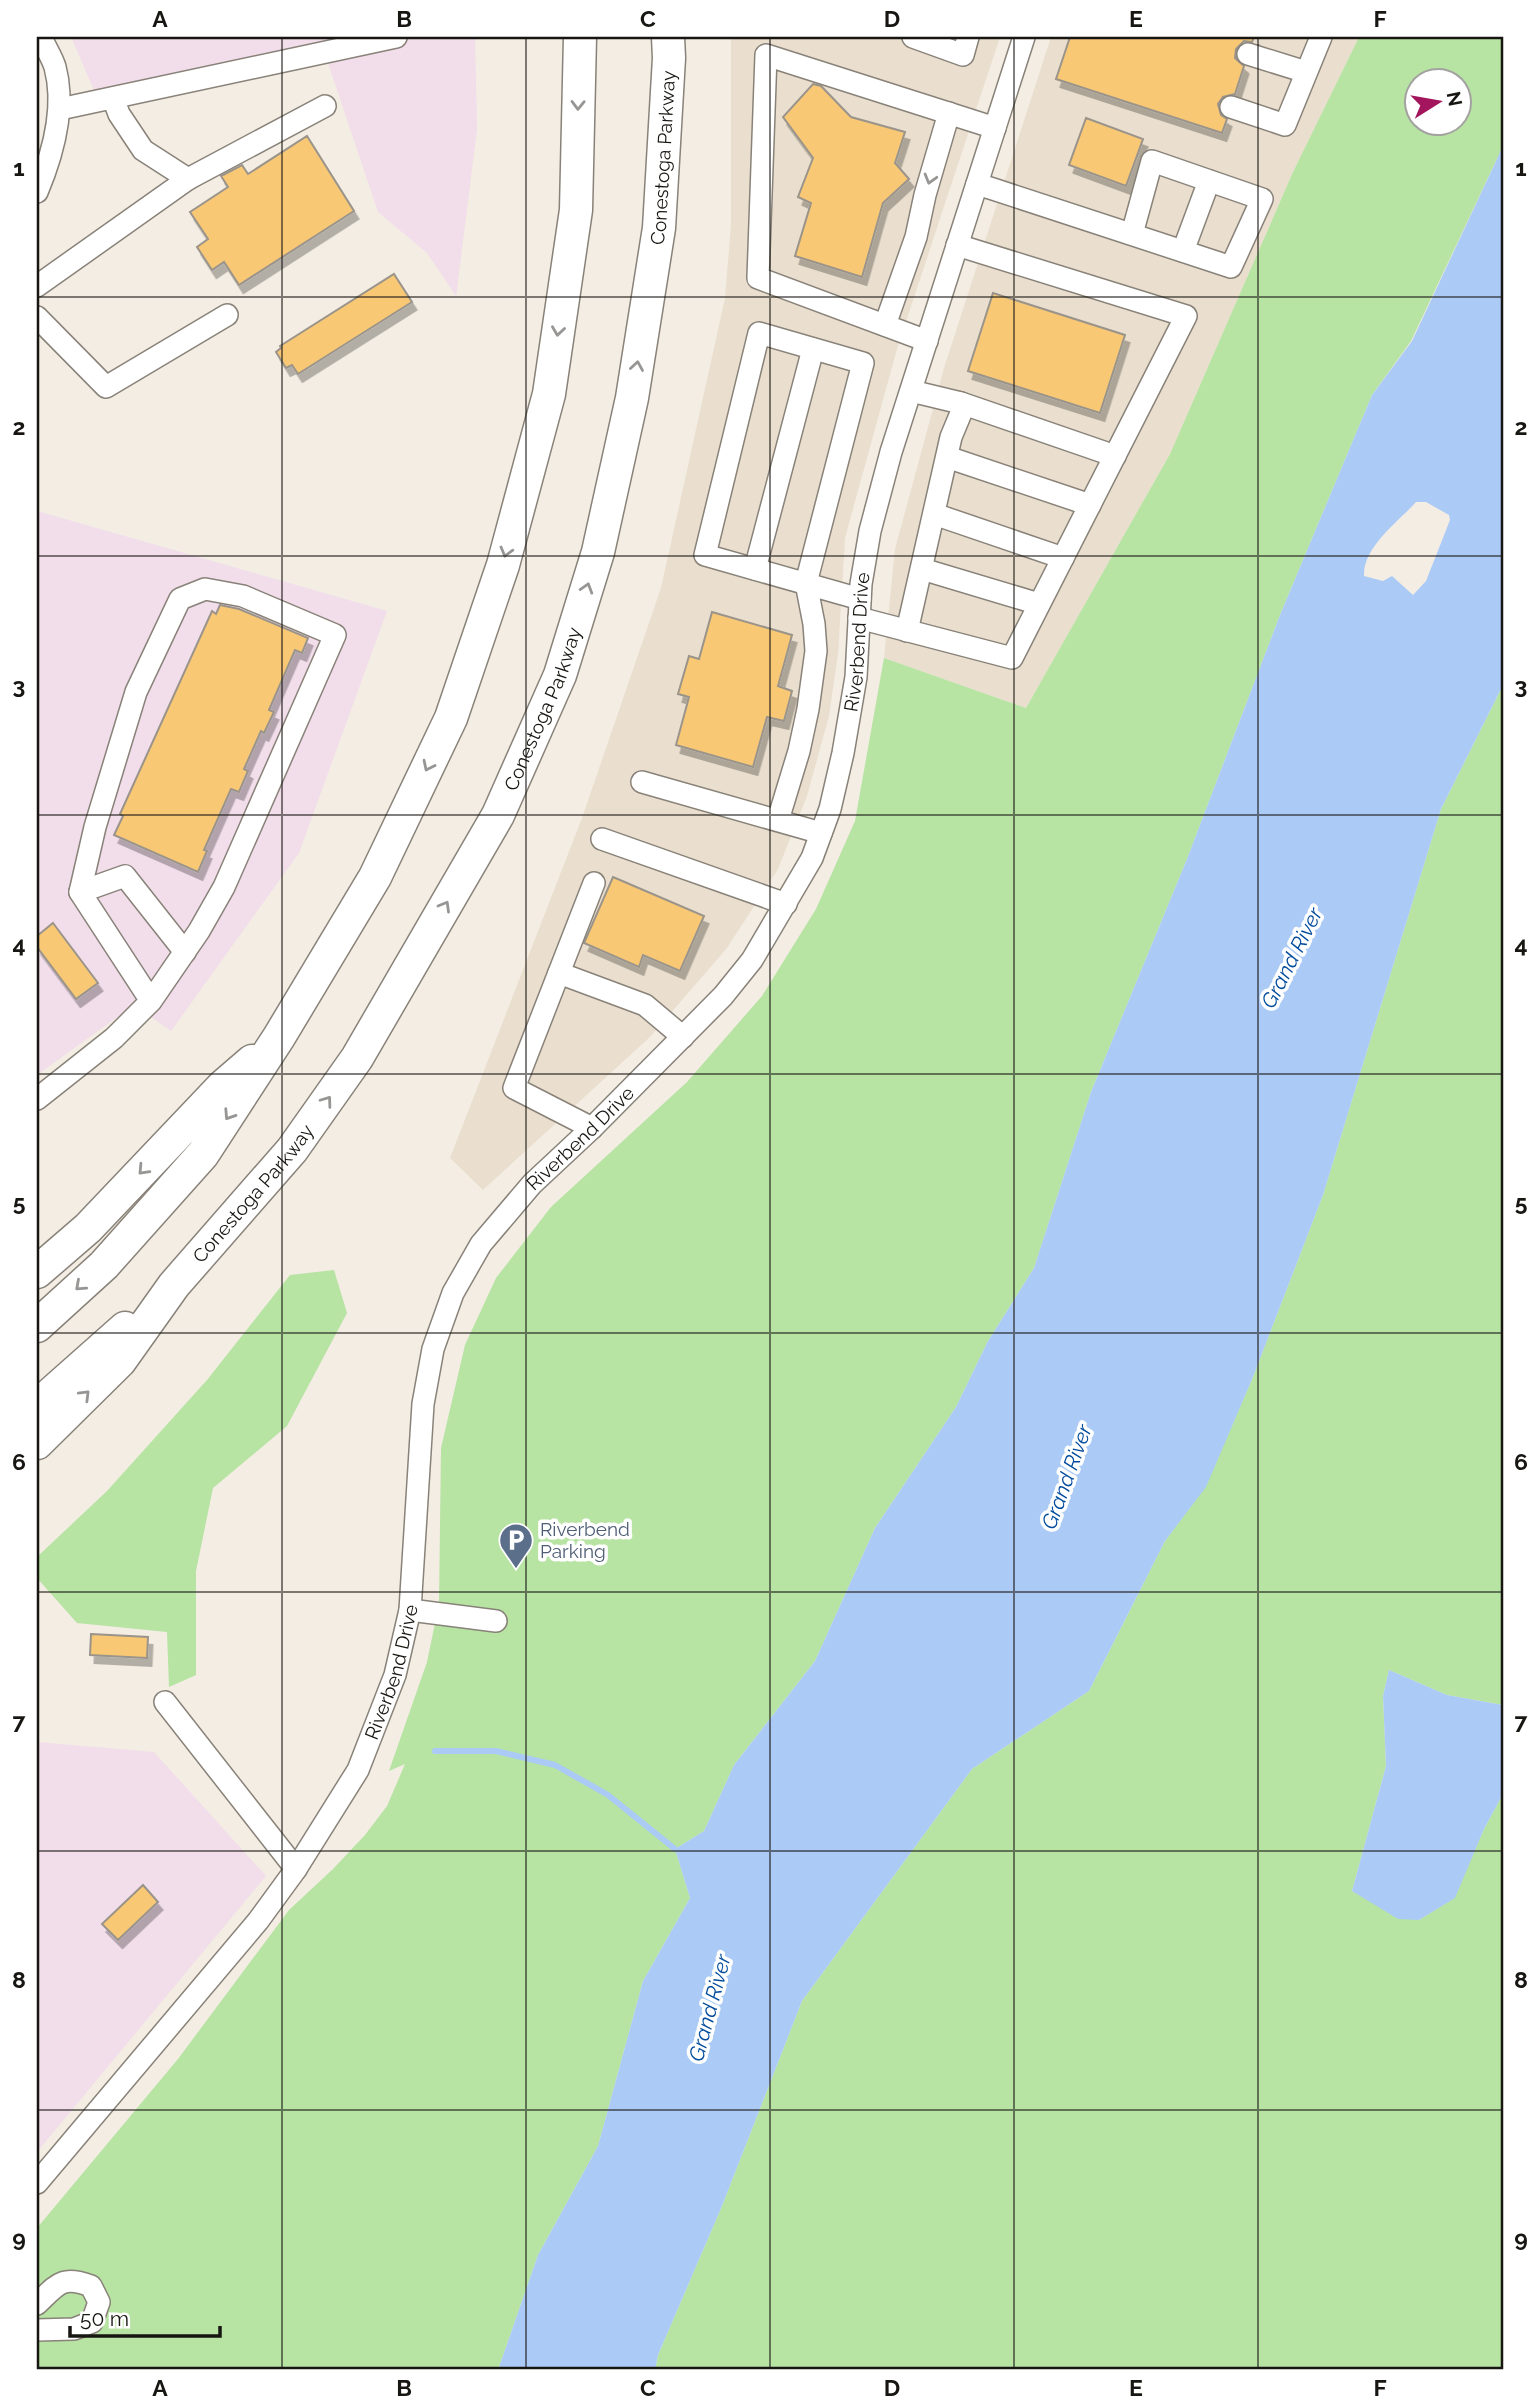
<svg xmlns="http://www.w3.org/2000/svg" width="1540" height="2407" font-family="Raleway,sans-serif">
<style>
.built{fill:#eadfce}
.industrial{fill:#f2ddeb}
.green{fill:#b7e3a3;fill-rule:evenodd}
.water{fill:#abcbf6;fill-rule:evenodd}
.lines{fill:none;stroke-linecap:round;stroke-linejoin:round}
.stream{stroke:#abcbf6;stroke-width:6}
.building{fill:#f9c874;stroke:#9a948b;stroke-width:2;filter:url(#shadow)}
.minor-casing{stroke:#888279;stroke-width:24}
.highway-casing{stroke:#888279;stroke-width:35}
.minor{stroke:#fff;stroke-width:21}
.highway{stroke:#fff;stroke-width:32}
.oneway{stroke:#979694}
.grid{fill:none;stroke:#181612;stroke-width:2;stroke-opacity:0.55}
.labels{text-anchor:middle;stroke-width:7;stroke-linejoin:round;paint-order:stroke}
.street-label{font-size:19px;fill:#181612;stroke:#fff}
.service-label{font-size:19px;fill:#4e5e75;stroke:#fff;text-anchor:start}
.water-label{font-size:21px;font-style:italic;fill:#004b9c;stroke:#fff}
.neatline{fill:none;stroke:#181612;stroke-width:2.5}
.grid-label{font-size:23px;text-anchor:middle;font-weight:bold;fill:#181612}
</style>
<defs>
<filter id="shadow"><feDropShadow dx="4.5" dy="8" stdDeviation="0" flood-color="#0004"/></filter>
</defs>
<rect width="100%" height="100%" fill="#f3ede3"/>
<path class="built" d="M731,37H1000L897,349L845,538L838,654L829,716L807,796L778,869L727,948L651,1036L483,1190L450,1158L582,818L661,588L725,298L731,225Z
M1051,37H1359L1293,172L1170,454L1026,708L884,658L895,549L944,368Z"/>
<path class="industrial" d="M71,37H475L477,129L456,296L427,253L378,212L327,60L100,104Z
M37,511L387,611L299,853L171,1031L134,1005L37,1075Z
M37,1742L154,1752L266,1876L37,2152Z"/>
<path class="green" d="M1359,37H1503V146L1411,341L1372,395L1280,615L1187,859L1091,1092L1034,1268L988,1341L956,1407L875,1528L815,1661L734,1765L704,1831L675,1849L690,1898L643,1981L598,2146L538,2255L498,2370H37V2228L178,2059L289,1910L333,1869L365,1835L387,1806L405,1764L389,1771L427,1662L439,1604L441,1448L465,1345L496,1278L551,1207L687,1082L762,996L816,909L855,821L884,658L1026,708L1170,454L1293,172ZM1418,80H1460V122H1418Z
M1503,685V1705L1447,1695L1389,1670L1383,1696L1386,1766L1352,1891L1419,1920L1454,1898L1484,1829L1503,1794V2370H655L658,2355L722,2206L802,2001L972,1769L1089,1691L1165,1541L1205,1487L1253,1377L1323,1195L1441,809Z
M334,1270L347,1313L287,1426L213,1488L196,1571V1675L169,1687L167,1632L77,1623L37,1578V1557L107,1491L207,1380L290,1275Z"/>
<path class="water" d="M1503,146V685L1441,809L1323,1195L1253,1377L1206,1487L1165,1541L1089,1691L972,1769L802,2001L722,2206L658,2355L655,2370H498L538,2255L598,2146L643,1981L690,1898L675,1849L704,1831L734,1765L815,1661L875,1528L956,1407L988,1341L1034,1268L1091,1092L1187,859L1280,615L1372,395L1412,341ZM1426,502L1449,515L1450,520L1426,581L1413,595L1392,576L1383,581L1364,576C1363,547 1397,523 1416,502Z
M1389,1670L1447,1695L1503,1705V1794L1484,1829L1455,1898L1419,1920L1398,1919L1352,1891L1386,1766L1383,1696Z"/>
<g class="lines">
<path class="stream" d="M435,1751H496L555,1765L608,1795L675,1849"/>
</g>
<path class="building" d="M1070,37H1254L1252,42L1244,41L1236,49L1235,58L1244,66L1235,94L1223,97L1218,104L1221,115L1227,119L1222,133L1056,79Z
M813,84L821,86L851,117L905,132L895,163L909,179L883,203L862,277L795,256L811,203L798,197L813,158L783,117Z
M1086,118L1143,139L1126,186L1069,165Z
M307,136L354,211L239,285L224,262L212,270L197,247L208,239L190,212L228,187L221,176L242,165L248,174Z
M394,274L412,302L298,374L292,365L286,368L276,352L281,348L280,346Z
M993,293L1125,335L1100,413L968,371Z
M220,605L239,609L308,638L302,653L295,650L269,710L274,712L264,733L261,731L244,769L248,771L239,792L231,789L204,850L207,851L198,872L114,835L123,816L120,814L212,611L216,614Z
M712,612L792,635L778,686L792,691L784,721L767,717L753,767L676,745L689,697L678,694L689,656L699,659Z
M613,877L704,916L680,971L643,955L639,967L584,943Z
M53,923L98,983L76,999L37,947V936Z
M91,1634L148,1637L147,1658L90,1655Z
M143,1885L158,1902L118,1940L102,1924Z"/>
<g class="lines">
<g class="minor-casing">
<g id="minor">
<path d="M913,37L963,55L968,37"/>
<path d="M1248,54L1306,72"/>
<path d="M113,98L119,114L143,150L188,179"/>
<path d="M1231,107L1285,125L1321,37"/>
<path d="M60,109L396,37"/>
<path d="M977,184L993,189L1231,267L1262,199L1152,161L1132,234"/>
<path d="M37,192C53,154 66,108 55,67C52,57 45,47 41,37"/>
<path d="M1183,251L1209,181"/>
<path d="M37,286L188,179L325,106"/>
<path d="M37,317L106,387L227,315"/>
<path d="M885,325L916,237L925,195L949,113"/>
<path d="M927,341L758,278L766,55L995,128"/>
<path d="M911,391L961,403L1115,456"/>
<path d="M947,457L1090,505"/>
<path d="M934,514L1063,558"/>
<path d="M755,569L813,349"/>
<path d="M922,569L1039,604"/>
<path d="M859,618L1012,658L1186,316L957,245"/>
<path d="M907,631L951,437L961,413V403"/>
<path d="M642,782L821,833"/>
<path d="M778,820L799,751L808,709L816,651L814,624L806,583L863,363L759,333L705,555L860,599"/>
<path d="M602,839L786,904"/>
<path d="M80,892L125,876L185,952"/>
<path d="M559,973L645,1005L683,1037"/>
<path d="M37,1099L114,1038L151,1001L199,931L224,887L335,635L243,596L205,589L180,599L136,692L95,827L80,892L151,1001"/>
<path d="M592,1128L514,1088L594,883"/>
<path d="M410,1610L496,1621"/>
<path d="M165,1702L296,1869"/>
<path id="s1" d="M37,2183L258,1921L296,1869L358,1770L395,1675L410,1610L423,1404L433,1349L453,1293L481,1244L532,1184L592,1128L723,996L752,960L812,858L830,809L843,753L856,677L861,584L870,531L891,452L1024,37"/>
<path d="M37,2304C58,2284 62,2275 91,2286L99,2302L92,2322L74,2329L37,2330"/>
</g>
</g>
<g class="highway-casing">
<g id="highway">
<path d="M37,1272L88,1228L223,1086L252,1061"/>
<path d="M37,1326L104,1265L203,1154L279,1037L375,877L451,718L503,565L549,394L576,210L580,37"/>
<path d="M37,1406L125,1328"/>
<path id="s2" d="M37,1443L120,1361L174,1285L292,1150L357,1058L498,815L560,675L598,552L632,398L659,228L669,58L668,37"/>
</g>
</g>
<use href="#minor" class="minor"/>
<use href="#highway" class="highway"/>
</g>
<defs><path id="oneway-chevron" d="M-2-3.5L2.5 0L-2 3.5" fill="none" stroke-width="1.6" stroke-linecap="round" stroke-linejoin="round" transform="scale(1.75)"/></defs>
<g class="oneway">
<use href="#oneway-chevron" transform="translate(578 105) rotate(91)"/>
<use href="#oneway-chevron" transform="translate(930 179) rotate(106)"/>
<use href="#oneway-chevron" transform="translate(558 331) rotate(98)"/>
<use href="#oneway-chevron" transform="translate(637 366) rotate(-81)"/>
<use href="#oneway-chevron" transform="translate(506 552) rotate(105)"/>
<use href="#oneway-chevron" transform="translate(587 588) rotate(-73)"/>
<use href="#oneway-chevron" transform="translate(428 766) rotate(116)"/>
<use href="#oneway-chevron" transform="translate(445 906) rotate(-60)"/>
<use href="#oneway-chevron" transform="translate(327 1101) rotate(-54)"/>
<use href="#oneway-chevron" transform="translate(229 1115) rotate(123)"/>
<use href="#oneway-chevron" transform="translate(143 1170) rotate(133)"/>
<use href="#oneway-chevron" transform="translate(80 1286) rotate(138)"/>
<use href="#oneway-chevron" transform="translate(85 1395) rotate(-45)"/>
</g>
<path class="grid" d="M282,37V2370M526,37V2370M770,37V2370M1014,37V2370M1258,37V2370M37,297H1503M37,556H1503M37,815H1503M37,1074H1503M37,1333H1503M37,1592H1503M37,1851H1503M37,2110H1503"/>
<defs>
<g id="parking-pin" transform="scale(1.75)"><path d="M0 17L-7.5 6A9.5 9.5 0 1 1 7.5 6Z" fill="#5c6f8a" stroke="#fff"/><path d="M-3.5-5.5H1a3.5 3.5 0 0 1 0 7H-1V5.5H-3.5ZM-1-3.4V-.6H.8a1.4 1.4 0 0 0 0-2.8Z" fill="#fff"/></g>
</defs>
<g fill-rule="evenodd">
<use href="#parking-pin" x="516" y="1540"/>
</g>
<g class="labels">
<g class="street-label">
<text dy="7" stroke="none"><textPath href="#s2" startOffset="1465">Conestoga Parkway</textPath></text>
<text dy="7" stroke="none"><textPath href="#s1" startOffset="1804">Riverbend Drive</textPath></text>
<text dy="7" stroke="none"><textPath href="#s2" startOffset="898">Conestoga Parkway</textPath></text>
<text dy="7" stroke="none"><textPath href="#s1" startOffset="1216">Riverbend Drive</textPath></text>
<text dy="7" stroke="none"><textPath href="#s2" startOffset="331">Conestoga Parkway</textPath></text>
<text dy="7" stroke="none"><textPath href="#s1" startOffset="628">Riverbend Drive</textPath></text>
</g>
<g class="service-label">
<text x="540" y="1536">Riverbend<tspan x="540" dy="22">Parking</tspan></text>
</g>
<g class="water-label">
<text transform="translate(1292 958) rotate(-63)" y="7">Grand River</text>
<text transform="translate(1067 1477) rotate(-70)" y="7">Grand River</text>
<text transform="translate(710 2008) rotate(-75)" y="7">Grand River</text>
</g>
</g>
<rect width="1540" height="2407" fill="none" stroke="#ffffff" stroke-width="77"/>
<g transform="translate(1438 102) rotate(79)"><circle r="33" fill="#ffffff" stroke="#a3a2a0" stroke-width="2"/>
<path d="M0-5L12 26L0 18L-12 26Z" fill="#a3155c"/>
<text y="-10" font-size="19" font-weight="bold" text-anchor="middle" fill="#181612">N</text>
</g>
<path d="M70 2326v10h150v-10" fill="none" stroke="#181612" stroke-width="3.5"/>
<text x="80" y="2326" font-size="21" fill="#181612" stroke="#ffffff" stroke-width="5" paint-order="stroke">50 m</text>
<rect x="38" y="38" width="1464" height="2330" class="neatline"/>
<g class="grid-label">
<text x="160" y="27">A</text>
<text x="404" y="27">B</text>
<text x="648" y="27">C</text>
<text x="892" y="27">D</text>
<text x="1136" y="27">E</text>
<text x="1380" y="27">F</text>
<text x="19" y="176">1</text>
<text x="1521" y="176">1</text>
<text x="19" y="435">2</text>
<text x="1521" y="435">2</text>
<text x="19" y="694">3</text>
<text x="1521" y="694">3</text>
<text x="19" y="953">4</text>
<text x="1521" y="953">4</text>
<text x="19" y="1211">5</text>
<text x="1521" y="1211">5</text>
<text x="19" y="1470">6</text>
<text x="1521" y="1470">6</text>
<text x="19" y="1729">7</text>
<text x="1521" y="1729">7</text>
<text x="19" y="1988">8</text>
<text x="1521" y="1988">8</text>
<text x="19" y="2247">9</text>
<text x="1521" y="2247">9</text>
<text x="160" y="2396">A</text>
<text x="404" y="2396">B</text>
<text x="648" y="2396">C</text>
<text x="892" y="2396">D</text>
<text x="1136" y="2396">E</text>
<text x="1380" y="2396">F</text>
</g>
</svg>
